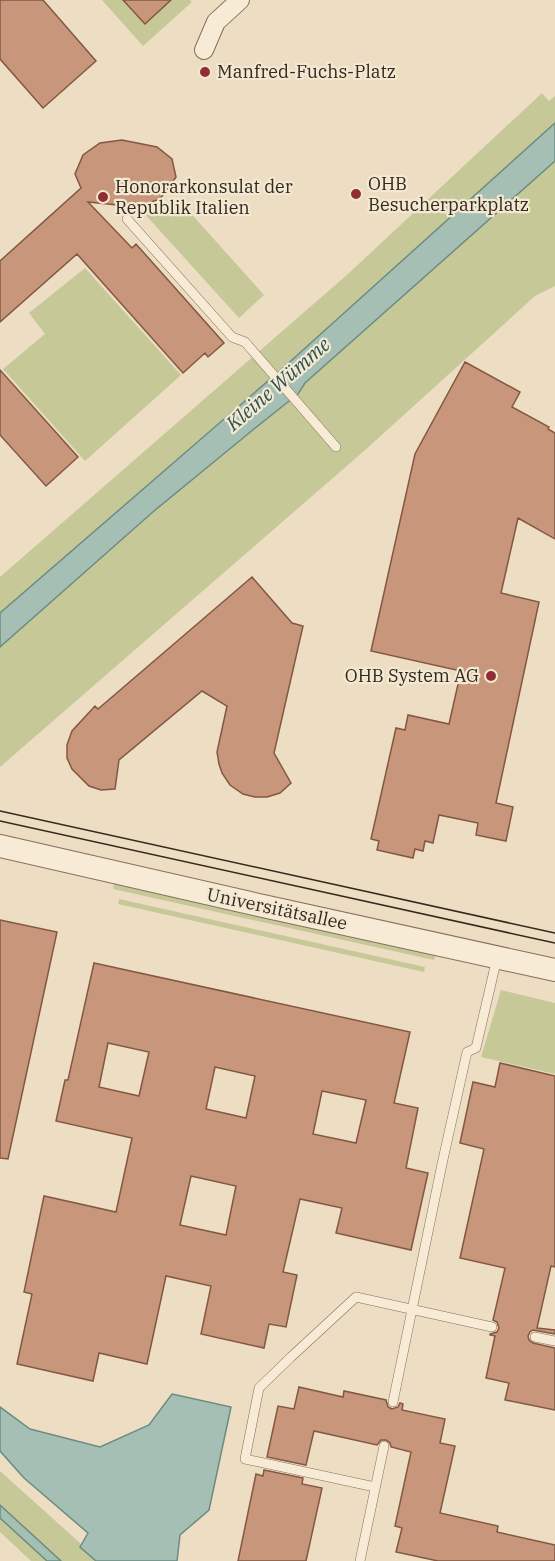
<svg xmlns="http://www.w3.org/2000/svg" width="555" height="1561" font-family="'IBM Plex Serif',serif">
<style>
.green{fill:#c6c997}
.water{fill:#a5bfb5;stroke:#6c8c82;stroke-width:1.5}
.building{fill:#c8967a;stroke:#835842;stroke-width:1.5;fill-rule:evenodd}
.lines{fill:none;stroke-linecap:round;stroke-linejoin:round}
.service-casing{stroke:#856e5b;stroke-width:10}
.minor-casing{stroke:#856e5b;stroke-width:20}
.tertiary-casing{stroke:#856e5b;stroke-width:24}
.service{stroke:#f7ebd5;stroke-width:9}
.minor{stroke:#f7ebd5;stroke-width:18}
.tertiary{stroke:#f7ebd5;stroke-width:22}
.tram{stroke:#35281e;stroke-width:1.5}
.poi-dot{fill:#912e34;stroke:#f3e8d2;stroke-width:2}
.labels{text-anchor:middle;stroke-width:4.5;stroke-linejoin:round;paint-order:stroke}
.poi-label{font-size:18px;fill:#35281e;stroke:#f3e8d2;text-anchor:start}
.street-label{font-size:18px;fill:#35281e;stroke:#f3e8d2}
.water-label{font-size:20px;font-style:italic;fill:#2e5450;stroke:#f3e8d2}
</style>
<rect width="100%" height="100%" fill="#ecddc3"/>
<path class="green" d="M102,0H123L145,24L171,0H190L192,2L143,46Z
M542,93L549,101L555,96V123L283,368L0,613V577L348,274Z
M555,161V286L535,296L364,451L0,767V647L154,511L254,429L298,395L305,383Z
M178,199L264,295L239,318L142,211Z
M85,268L181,375L85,461L3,369L45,334L29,313Z
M114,883L436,955L434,960L113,889Z
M119,899L425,967L424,972L118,904Z
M501,990L555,1003V1074L481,1057Z
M0,1471L100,1561H31L0,1532Z"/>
<path class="water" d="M555,123V161L305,383L298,394L254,429L154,511L0,647V613L283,368Z
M172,1394L231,1407L209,1510L180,1535L177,1561H96L80,1547L88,1533L24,1478L0,1451V1407L30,1429L100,1447L149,1425Z
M0,1505L61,1561H47L0,1518Z"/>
<path class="building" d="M0,0H43L96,61L43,108L0,59Z
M123,0H171L145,24Z
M122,140L157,147L172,159L176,177L160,199L137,207L88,202L132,248L136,244L224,343L208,357L205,353L183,373L77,254L0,322V261L81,188L75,174L83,155L100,143Z
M465,362L520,392L512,407L549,427L548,429L555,433V539L518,518L501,593L539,602L496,803L513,807L506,841L476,835L478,823L439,815L433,843L425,841L423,851L415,849L413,858L377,850L379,841L371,839L396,728L405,730L408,715L449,724L461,671L371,651L415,454Z
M0,370L78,457L46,486L0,435Z
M252,577L292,623L303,626L274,753L291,783L280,793L267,797H255L243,794L230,785L222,773L219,764L217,752L227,706L202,691L119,760L115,789L101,790L89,786L72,769L67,758V745L72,731L95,706L98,709Z
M0,920L57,932L8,1159L0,1158Z
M94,963L410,1032L394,1103L418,1108L406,1168L428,1173L411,1250L336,1233L342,1208L300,1199L283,1272L297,1275L286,1327L269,1324L264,1348L201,1334L211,1286L166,1276L147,1364L99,1353L93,1381L17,1364L32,1294L24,1292L44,1196L116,1212L132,1138L56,1121L65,1080H68ZM108,1043L149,1052L139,1096L99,1087ZM215,1067L255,1076L246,1118L206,1109ZM322,1091L366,1100L356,1143L313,1134ZM191,1176L236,1186L226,1235L180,1225Z
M500,1063L555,1076V1267L551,1266L537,1328L555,1330V1334L533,1330L530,1332L528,1336L529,1340L533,1343L555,1348V1410L505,1400L509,1383L486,1378L495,1336L490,1335V1334L497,1332L499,1328L497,1322L493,1320L505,1268L460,1258L484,1149L460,1143L473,1082L495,1087Z
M299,1387L343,1397L344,1391L386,1400L388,1407L392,1409L398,1407L400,1403L403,1404L402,1410L445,1419L440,1443L455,1446L440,1513L498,1526L497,1532L555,1545V1561H438L396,1552L402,1528L395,1526L411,1452L391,1447L390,1443L386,1440H381L377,1445L314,1431L306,1465L267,1457L278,1406L294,1409Z
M264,1470L303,1478L302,1484L322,1488L306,1561H238L256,1474L263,1476Z"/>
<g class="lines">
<g class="service-casing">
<path id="service" d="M127,219L232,337L245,342L336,447
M535,1337L555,1341
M393,1402L442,1164L467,1052L476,1048L497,958
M375,1487L245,1459L259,1388L291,1357L356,1297L492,1327
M360,1561L384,1446"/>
</g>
<g class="minor-casing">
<path id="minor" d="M204,50L216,22L240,0"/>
</g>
<g class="tertiary-casing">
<path id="tertiary" d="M0,846L263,906L555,970"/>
</g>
<use href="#service" class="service"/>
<use href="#minor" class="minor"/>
<use href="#tertiary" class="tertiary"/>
<path class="tram" d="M0,811L555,933
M0,821L555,943"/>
</g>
<g class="poi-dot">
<circle cx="205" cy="72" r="6"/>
<circle cx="356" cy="194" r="6"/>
<circle cx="103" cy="197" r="6"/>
<circle cx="491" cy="676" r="6"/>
</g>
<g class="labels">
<g class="poi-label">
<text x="217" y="78">Manfred-Fuchs-Platz</text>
<text x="368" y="190">OHB<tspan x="368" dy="21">Besucherparkplatz</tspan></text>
<text x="115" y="193">Honorarkonsulat der<tspan x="115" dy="21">Republik Italien</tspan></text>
<text x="479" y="682" text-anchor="end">OHB System AG</text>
</g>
<g class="street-label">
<text transform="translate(277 909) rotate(12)" y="6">Universitätsallee</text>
</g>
<g class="water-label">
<text transform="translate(278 384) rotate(-41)" y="7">Kleine Wümme</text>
</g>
</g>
</svg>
